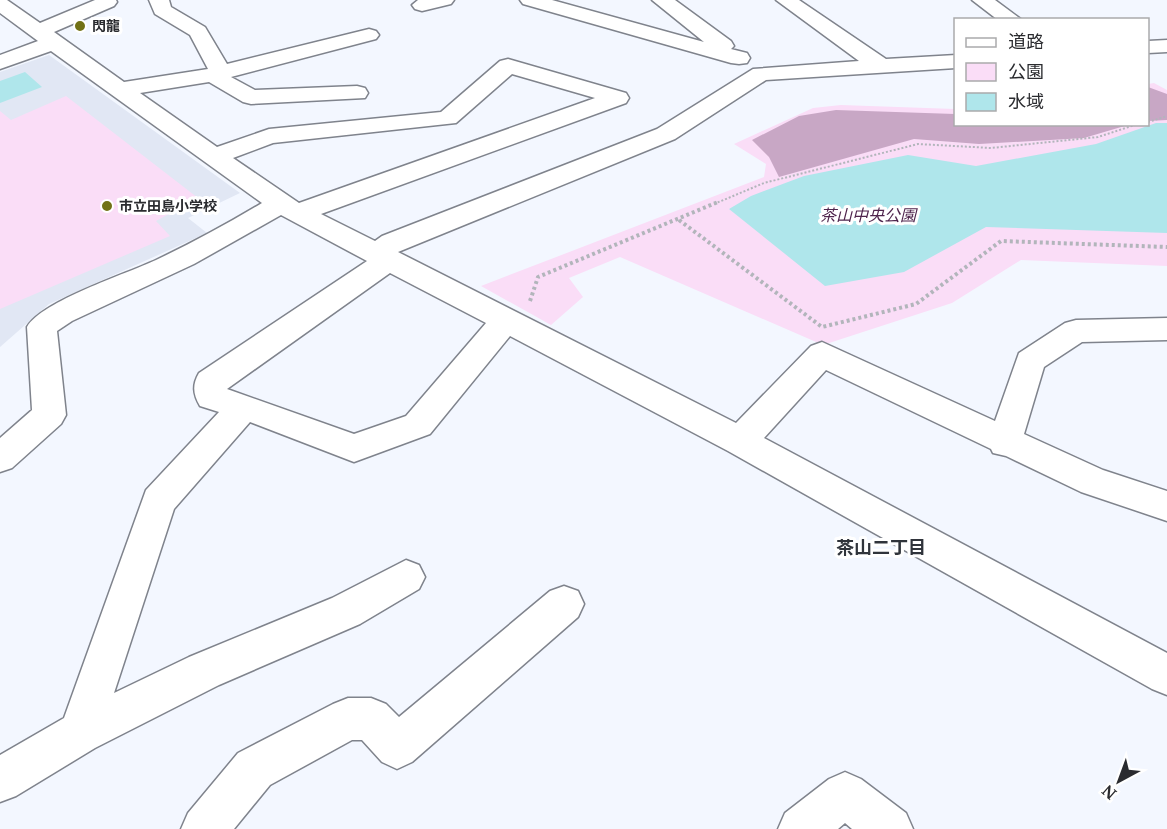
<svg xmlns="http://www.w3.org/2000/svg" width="1167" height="829" font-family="'Noto Serif','Noto Sans JP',serif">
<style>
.built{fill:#e1e7f4}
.green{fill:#faddf7}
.forest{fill:#c8a7c5}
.water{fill:#afe6eb}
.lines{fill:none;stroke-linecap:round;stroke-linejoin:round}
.minor-casing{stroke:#7f838c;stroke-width:3}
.path-far1{stroke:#b2b5bb;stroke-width:2;stroke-dasharray:2 2;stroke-linecap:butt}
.path{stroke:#b2b5bb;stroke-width:4;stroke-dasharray:3 3;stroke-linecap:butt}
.minor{fill:#fff;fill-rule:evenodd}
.poi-dot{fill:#717115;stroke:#fff;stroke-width:2}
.labels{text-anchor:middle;stroke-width:6;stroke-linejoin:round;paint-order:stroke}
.far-poi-label{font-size:14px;font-weight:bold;fill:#2a2b2f;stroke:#fff;text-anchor:start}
.park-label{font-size:16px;font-style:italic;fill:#4f254d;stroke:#fff}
.neighbourhood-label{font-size:18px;font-weight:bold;fill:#30343b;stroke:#fff}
</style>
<rect width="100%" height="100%" fill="#f3f7ff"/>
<path class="built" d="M49,55L240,193L188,218L207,233L49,304L0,347V72Z"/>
<path class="green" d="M1154,83L1167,90V266L1021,260L952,303L823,345L620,257L569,278L583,297L551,325L481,286L764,177L766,164L734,144L813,108L841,105L955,109L956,124H1148V84Z
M66,96L198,198L156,221L170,236L0,309V111L11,120Z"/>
<path class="forest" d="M1148,87L1167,94V120L1148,121Z
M836,110L955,114L956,124L1128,125L1084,138L979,144L914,139L779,177L769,157L752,140L799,116Z"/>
<path class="water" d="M25,72L42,87L0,103V81Z
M1156,123H1167V233L986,227L904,272L825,286L729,209L751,196L804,176L908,155L976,166L1096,144Z"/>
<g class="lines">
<g class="minor-casing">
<path id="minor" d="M0,0H7L40,23L95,0H116L117,2L114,6L54,32L124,82L208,69L190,35L155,14L149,0H169L171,7L205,27L227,64L369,29L376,31L379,35L376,39L231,77L255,90L357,86L365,88L368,93L365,98L251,104L243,102L209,82L140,93L217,147L269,129L441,112L500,61L508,59L626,93L629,98L626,103L321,214L375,241L382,236L657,129L753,69L859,61L776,0H799L886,59L956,55V68L766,80L675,139L398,252L736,423L811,346L822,342L995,421L1019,353L1065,323L1076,320L1167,318V340L1082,342L1044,367L1024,434L1103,470L1167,491V521L1081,492L1006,456L993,453L991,449L826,370L764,438L1167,653V695L1152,689L728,451L510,336L430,434L354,462L250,422L174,509L114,693L189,657L332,598L406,560L419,565L425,577L419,589L360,624L219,685L95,748L16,796L0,802V755L64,718L146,490L219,412L200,406C193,394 192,385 199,373L367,261L281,215L194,264L72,321L57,331L66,415L61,424L12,468L0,472V438L32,410L27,327C42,301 126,274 156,260C192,243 227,224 262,203L51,51L0,69V55L38,41L0,13ZM512,74L595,98L299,203L233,158L273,143L456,123ZM390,273L486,323L406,416L354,434L227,389Z
M454,0L451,4L422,11L415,9L412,5L418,0Z
M520,0H552L704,42L652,0H675L731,41L734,46L731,49L747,53L750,58L747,63L739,64L731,63L523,4Z
M972,0H995L1022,20H998Z
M1167,40V52L1148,53V41Z
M564,586L578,591L584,604L578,617L412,762L397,769L382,762L362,740H352L270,785L234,829H181L188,813L238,753L333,704L348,698H371L386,704L399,717L550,591Z
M845,772L861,779L906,813L913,829H852L845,823L838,829H778L785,813L829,779Z"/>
</g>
<path class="path-far1" d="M1148,122L1167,116
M714,204L764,183L918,144L991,148L1098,137L1138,124"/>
<path class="path" d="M679,220L822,327L916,304L1001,241L1167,247
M530,301L538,277L718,202"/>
<use href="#minor" class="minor"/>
</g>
<g class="poi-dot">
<circle cx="80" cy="26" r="6"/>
<circle cx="107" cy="206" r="6"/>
</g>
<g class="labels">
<g class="far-poi-label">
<text x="92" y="31">閃龍</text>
<text x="119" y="211">市立田島小学校</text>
</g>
<g class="park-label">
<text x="868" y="221">茶山中央公園</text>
</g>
<g class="neighbourhood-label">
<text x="881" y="554">茶山二丁目</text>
</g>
</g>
<rect x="954" y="18" width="195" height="108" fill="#ffffff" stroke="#aaaaac" stroke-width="1.5"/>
<rect x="966" y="38" width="30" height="9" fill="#ffffff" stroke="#aaaaac" stroke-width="1.5"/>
<text x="1008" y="48" font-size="18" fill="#2a2b2f">道路</text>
<rect x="966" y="63" width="30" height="18" fill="#faddf7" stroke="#aaaaac" stroke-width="1.5"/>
<text x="1008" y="78" font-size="18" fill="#2a2b2f">公園</text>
<rect x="966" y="93" width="30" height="18" fill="#afe6eb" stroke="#aaaaac" stroke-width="1.5"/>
<text x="1008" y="108" font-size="18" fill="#2a2b2f">水域</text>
<g transform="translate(1119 781) rotate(221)" stroke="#ffffff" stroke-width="4.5" paint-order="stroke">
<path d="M0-4.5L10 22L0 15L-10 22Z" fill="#2a2b2f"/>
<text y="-9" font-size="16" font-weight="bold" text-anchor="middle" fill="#2a2b2f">N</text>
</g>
</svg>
